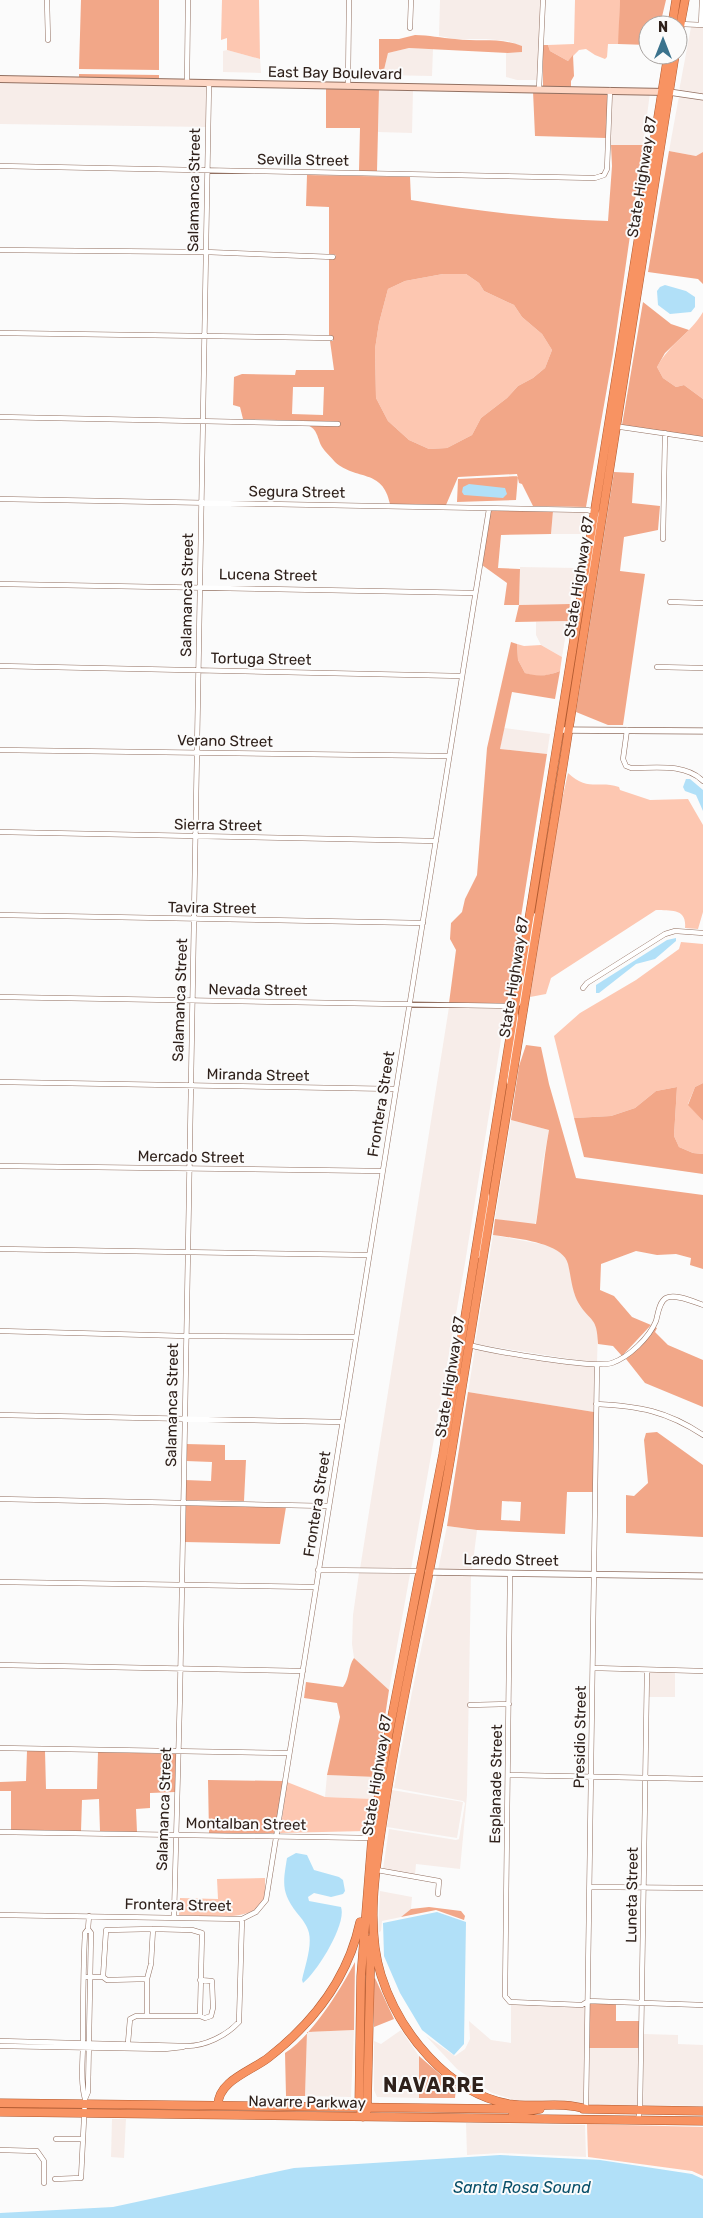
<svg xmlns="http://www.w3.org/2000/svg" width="703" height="2218" font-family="Rubik,sans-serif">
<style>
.built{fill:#f7ede9}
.green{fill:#fdc7b1}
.forest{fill:#f2a788;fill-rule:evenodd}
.water{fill:#b1e0f8}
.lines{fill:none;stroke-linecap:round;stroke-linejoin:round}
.minor-casing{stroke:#927061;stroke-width:5.5}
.tertiary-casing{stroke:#927061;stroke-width:7}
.secondary-casing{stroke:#927061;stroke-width:8}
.trunk-casing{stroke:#b15a30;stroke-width:9}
.minor{stroke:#fff;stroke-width:4.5}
.tertiary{stroke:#fff;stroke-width:5.5}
.secondary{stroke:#fdd6c4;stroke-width:6}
.trunk{stroke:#f89362;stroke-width:8}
.labels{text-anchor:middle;stroke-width:4;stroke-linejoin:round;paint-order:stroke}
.street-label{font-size:15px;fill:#2f211b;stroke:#fbfbfb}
.water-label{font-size:16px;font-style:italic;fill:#09506a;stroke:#fbfbfb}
.district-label{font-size:20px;font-weight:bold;letter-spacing:1px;fill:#2f211b;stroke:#fbfbfb}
</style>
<rect width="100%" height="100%" fill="#fbfbfb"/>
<path class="built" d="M440,0H541L538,80H517L506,77V53L522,52L521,46L508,41L486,39H455L439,36Z
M691,27H703V95L679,91Z
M409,48L433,49L432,76L380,75L383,74L388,53Z
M227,50L260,59L261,73L223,72V51Z
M0,81L207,85L206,127L0,124Z
M379,89L413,90L412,133L378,132Z
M612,93H650L643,145H611Z
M679,96L703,100V152L696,156L669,151Z
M553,511L585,512L581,534H551Z
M520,567L576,568L570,604L519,605Z
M568,621L562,657L541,645L536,635V622Z
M504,728L550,734L547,754L500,749Z
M449,1007L506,1009L465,1263L411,1569H360Z
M511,1120L549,1130L542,1167V1190L535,1225L495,1219Z
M493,1235L551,1246L564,1255L568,1262L575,1295L579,1305L589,1314L598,1328L597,1363L475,1344Z
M475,1349L595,1367L594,1412L468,1392Z
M447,1526L477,1530L472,1570H438Z
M359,1573L410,1574L389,1690L354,1658L352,1644L353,1615Z
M437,1574L471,1575L467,1795L460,1869L416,1864L415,1875L383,1869L389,1829L456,1840L459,1839L465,1803L463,1801L394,1788L412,1692Z
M649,1672H675V1697H649Z
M327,1775L376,1777L373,1799L325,1797Z
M392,1790L463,1802L457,1838L387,1827Z
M380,1891L412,1897L411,1909L401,1917L382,1921L381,1931L378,1933Z
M511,2004L582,2007L585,2005L584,2104L518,2101L492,2093L457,2069L426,2036L455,2056L465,2049L470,2039L469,2021L491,2040L511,2043Z
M354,2030L351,2097L305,2096L307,2032Z
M401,2030L419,2056V2098L377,2097L374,2090V2041L381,2044Z
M644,2034L678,2035V2044L703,2045V2106L643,2105Z
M589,2048H640L639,2105H588Z
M112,2119H126L124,2158L111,2157Z
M466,2123L585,2125L586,2157L501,2153L467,2155Z"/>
<path class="green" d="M222,0H259L260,59L227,50V38L221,40Z
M575,0H620L619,39L618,44H608L607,57L605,59L595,55L586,49L579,50L568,61L550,51L548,45L574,44Z
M443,274H466L479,283L484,291L514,305L522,317L542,334L552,350L545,368L533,378L518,386L507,398L481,418L472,435L447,448L429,449L409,440L388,421L376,398L375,349L379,323L388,289L405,281Z
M703,312V399L684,385L676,387L663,378L657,367C670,343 690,334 703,312Z
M517,644L524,646L541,645L562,657L560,671C547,676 538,678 525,673L518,660Z
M568,773C588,792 599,780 619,787L620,790L650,800L688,799L703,825V912L698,929L685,928C687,908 671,911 656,910L551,978L546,994L530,997L561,804Z
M681,942L703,944V1083L695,1087L688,1104L703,1121V1154L693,1153L679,1147L674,1136L677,1087L656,1091L635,1108L611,1116L574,1118L554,1036L580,1013L636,980L679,949Z
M287,1782L325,1797L373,1799L365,1831L280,1833Z
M265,1878C265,1884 266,1895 263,1901C251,1924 202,1915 179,1915L180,1898L218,1899L217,1879Z
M587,2124L703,2127V2176L692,2171L588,2157Z"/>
<path class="forest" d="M81,0H159V70L79,69Z
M620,0H666L660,25H648V45L618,44Z
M415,35C429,35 441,38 455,39C479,42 499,37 522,46V52L508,53L409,48L388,53L383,74L379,75V39H399Z
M543,45H548L550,51L568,61L573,55L574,76L571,81V88L543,87Z
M79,74L159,75V80L79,78Z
M326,88L379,89L377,171H359L360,128H326Z
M533,91L608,93L606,138L535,136Z
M611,145H643L613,354L586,507L533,506L522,484L519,483L517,474L458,477L446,505L390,504C383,468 356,481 335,462C331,457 325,452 322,447C317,438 318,429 307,425L340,426V422L243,419L240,407L233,405L234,377L242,374L295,375L296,370H334L330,341H333V337L329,336V259H335L336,255L329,254V207L306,206L307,175L410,177L411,200C477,211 542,219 608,221L612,166ZM443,274H466L479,283L484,291L514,305L522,317L542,334L552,350L545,368L533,378L518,386L507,398L481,418L472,435L447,448L429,449L409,440L388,421L376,398L375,349L379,323L388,289L405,281ZM293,387H324L323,415L292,414Z
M669,151L696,156L703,152V284L698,279L648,272Z
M643,302L671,324L689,330L665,353L657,367L663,378L676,387L684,385L703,399V437L622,425Z
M614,472L634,473L632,503L660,506L658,530L624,537L620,571L645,574L623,725H608L576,712Z
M518,476L516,500L457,502L458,479Z
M490,511H553L551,534L501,535L498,568L520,569L519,605L570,604L568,621L515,622L519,605H504L507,583L482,565Z
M511,642L517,644L518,660L525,673C538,677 547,676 560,671L555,699L512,692L500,749L547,754L507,1004L449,1003L456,950L450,939L451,923L462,912L465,899L477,875L487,748Z
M526,1045L541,1047L549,1084L576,1178L703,1195V1269L690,1265L691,1258L676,1254L657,1255L636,1251L601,1264L600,1290L614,1296L632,1317L651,1325L622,1356L613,1346L598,1344C597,1316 591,1323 579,1304C572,1293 571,1276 568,1264C563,1242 512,1238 493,1235L495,1219L536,1224C541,1193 543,1162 549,1130L511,1120L519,1066Z
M703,1083V1121L688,1105L695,1087Z
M677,1087L674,1136L679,1147L693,1153L703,1154V1174L584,1157L574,1118L611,1116L635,1108L656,1091Z
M655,1327L657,1328L655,1332L668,1345L703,1360V1407L645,1383L626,1359Z
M468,1392L594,1412L593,1492H567L565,1534L477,1530L447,1526ZM502,1501L521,1502L520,1521L501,1520Z
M657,1432L703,1465V1537L626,1533V1495L634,1496L648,1483L644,1440L646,1433Z
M186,1444L225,1445V1460H246L244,1501L185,1500V1480L211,1481L212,1462L186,1461Z
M185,1505L286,1507L280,1544L184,1542Z
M354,1658L389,1690L376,1777L327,1775L340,1717L337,1703L304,1698L306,1682L343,1687C350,1678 348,1666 354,1658Z
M27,1751H45L46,1789H97L98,1752L176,1754L175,1792L150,1793V1808L136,1809L137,1832L100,1831L99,1799L82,1800L81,1831L11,1830V1791H0V1782L26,1781Z
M208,1780L283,1781L276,1833H209Z
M429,1907L461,1911L465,1916L464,1920L436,1910L401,1917L411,1909Z
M355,1962L354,2030L307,2032L305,2096H286L285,2053C311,2037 341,1989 355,1962Z
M375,1978L394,2019L374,2027V1979Z
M590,2003L616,2004V2021H641L640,2048H589Z
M419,2056L456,2088L455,2098H419Z"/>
<path class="water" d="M665,285L686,291L695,297V307L691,312L670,314L658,305L657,291L660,287Z
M469,484L505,488L507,494L503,498L464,495L462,492L463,487Z
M686,779H690L703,790V811L696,795L685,791L683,787Z
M676,938V941L655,959L636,964L599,993H596V985L667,940Z
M296,1853L307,1855L314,1870L339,1877L343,1880L345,1891L343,1894L331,1897L314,1893L308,1897L309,1901L341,1907C347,1924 317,1972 303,1983L302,1980C305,1966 312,1947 309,1933C307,1925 302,1919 297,1913C281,1892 283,1883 287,1858Z
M437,1912L466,1922L464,2044L454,2055L422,2030L400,1993L384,1956L383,1923Z
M500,2155L600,2160L692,2174L703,2179V2218H0V2213L113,2207L294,2168Z"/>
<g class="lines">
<g class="minor-casing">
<path id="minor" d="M47,0L48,40
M680,24L703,25
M701,25L702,0
M410,28L411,0
M187,82L188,0
M348,86L349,0
M539,89L543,0
M0,166L595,178L604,175L607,169L610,90
M0,250L205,252L333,257
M0,333L331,338
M0,417L338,424
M614,426L703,439
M0,499L587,510L596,512L598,518L590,576
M663,539L665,433
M0,584L475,593
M670,602L703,603
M0,666L462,676
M657,667L703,668
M627,730L623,759L626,766L631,768C655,768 685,763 703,781
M0,750L449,756
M0,832L436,841
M0,915L423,923
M583,988L587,983L665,934L675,931L703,933
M0,997L515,1006
M516,1006L521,1000L533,923L536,915
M0,1082L396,1089
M509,1082L516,1026V1015
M0,1166L382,1171
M0,1249L369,1255
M480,1256L487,1205V1195
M0,1331L186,1336L356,1337
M469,1345C492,1351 594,1369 612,1363C629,1357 649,1338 656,1321C658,1314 659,1302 666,1298C675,1293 694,1302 703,1305
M596,1404C639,1406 667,1411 703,1435
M0,1415L342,1422
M0,1499L328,1506
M318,1570L421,1571
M510,1573L505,1996L510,2002L582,2005L588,2001L703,2005
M0,1582L316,1587
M0,1665L303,1671
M593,1668L703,1671
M470,1705L509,1704
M0,1748L289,1753
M509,1775L703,1779
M0,1832L372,1838
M377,1870L439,1881L438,1894
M590,1887L703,1888
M0,1915L242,1919L256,1912L266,1900L489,509
M174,1917L180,1694L209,83
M153,1929L192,1930L202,1933L200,2016
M84,1977H103L106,1930L153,1929L151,1964L147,1979V2016
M103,1977L107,1980L147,1979
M0,2041L187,2046C205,2046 226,2036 239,2022L242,1919
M128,2043L130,2019L136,2016H200L205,2018L211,2016L213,2008L212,1981L200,1980
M0,2046L165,2049L183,2047
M85,2099L88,2092L91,1933L88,1929L89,1916
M586,2109L597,1365
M638,2120L640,2110L647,1670
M56,2139H83
M0,2150L37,2151L44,2161V2183
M55,2179L81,2178L85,2099C80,2081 83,2060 83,2041C83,2005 83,1969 85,1933L88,1929"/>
</g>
<g class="tertiary-casing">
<path id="tertiary" d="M669,92L703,97
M559,730L703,731
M428,1572L703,1576"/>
</g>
<g class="secondary-casing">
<path id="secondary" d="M0,79L666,92"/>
</g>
<g class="trunk-casing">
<path id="trunk" d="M672,25L676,0
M678,37L685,0
M0,2103L516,2109
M218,2105C218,2081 251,2071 268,2058C313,2023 348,1978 360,1922
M583,2109L703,2111
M586,2109C561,2101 535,2108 509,2104C448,2093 399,2032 381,1975C364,1921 378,1854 386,1799C404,1682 433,1566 452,1449C504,1135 555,820 604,505C628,355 650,205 675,55
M367,2110L371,1939
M0,2112L703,2121
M513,2113L540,2109
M363,2117L359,2107L361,1976L372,1838L386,1747L443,1454L668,55"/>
</g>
<use href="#minor" class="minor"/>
<use href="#tertiary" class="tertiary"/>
<use href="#secondary" class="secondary"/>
<use href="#trunk" class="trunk"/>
</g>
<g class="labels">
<g class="street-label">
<text transform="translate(335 73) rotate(1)" y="5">East Bay Boulevard</text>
<text transform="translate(303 160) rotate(1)" y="5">Sevilla Street</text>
<text transform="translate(642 177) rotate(-81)" y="5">State Highway 87</text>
<text transform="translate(194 190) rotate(-89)" y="5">Salamanca Street</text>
<text transform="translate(297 492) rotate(1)" y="5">Segura Street</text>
<text transform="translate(268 575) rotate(1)" y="5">Lucena Street</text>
<text transform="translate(579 577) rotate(-81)" y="5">State Highway 87</text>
<text transform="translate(187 595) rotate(-89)" y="5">Salamanca Street</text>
<text transform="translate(261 659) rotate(1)" y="5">Tortuga Street</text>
<text transform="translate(225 741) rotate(1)" y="5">Verano Street</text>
<text transform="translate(218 825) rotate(1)" y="5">Sierra Street</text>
<text transform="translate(212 908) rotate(1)" y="5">Tavira Street</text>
<text transform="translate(514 977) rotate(-81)" y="5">State Highway 87</text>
<text transform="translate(258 990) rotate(1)" y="5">Nevada Street</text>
<text transform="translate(180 1000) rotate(-88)" y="5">Salamanca Street</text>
<text transform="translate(258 1075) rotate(1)" y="5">Miranda Street</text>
<text transform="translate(381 1104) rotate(-81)" y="5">Frontera Street</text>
<text transform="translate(191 1157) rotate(1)" y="5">Mercado Street</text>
<text transform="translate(450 1377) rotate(-81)" y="5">State Highway 87</text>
<text transform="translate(172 1405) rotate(-89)" y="5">Salamanca Street</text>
<text transform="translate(317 1504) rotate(-81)" y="5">Frontera Street</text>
<text transform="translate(511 1560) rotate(1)" y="5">Laredo Street</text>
<text transform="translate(580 1737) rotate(-89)" y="5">Presidio Street</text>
<text transform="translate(377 1775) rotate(-81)" y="5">State Highway 87</text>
<text transform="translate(496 1784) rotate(-89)" y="5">Esplanade Street</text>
<text transform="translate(164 1809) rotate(-88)" y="5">Salamanca Street</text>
<text transform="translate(246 1824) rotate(1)" y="5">Montalban Street</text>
<text transform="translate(632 1895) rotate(-89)" y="5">Luneta Street</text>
<text transform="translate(178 1905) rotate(1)" y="5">Frontera Street</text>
<text transform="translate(307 2102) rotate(1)" y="5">Navarre Parkway</text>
</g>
<g class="water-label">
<text x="522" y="2193">Santa Rosa Sound</text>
</g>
<g class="district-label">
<text x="434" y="2092">NAVARRE</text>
</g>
</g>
<g transform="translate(663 40)"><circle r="24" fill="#fbfbfb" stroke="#a9a4a1"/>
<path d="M0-4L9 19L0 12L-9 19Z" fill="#3b738d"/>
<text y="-8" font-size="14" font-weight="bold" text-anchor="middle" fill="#2f211b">N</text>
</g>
</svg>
